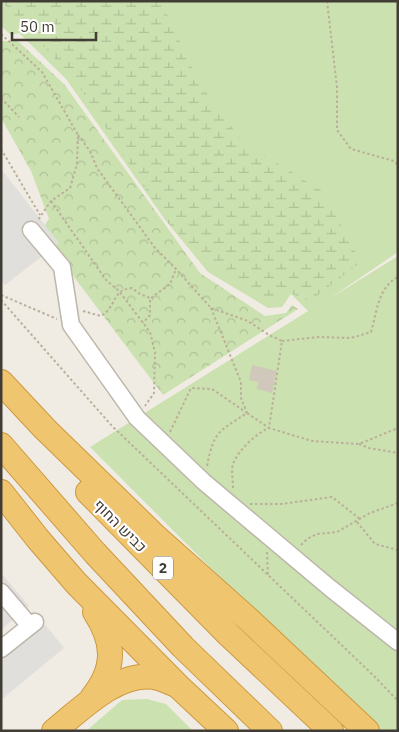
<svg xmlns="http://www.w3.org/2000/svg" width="399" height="732" font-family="'IBM Plex Sans',Heebo,sans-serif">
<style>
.green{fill:#cbe1b0}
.forest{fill:url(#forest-crowns)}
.wetland{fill:url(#wetland-marsh)}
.parking{fill:#e1dfdc}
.building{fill:#d0c8ba}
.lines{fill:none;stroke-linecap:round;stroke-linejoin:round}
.minor-casing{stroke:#bdb7aa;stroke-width:19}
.highway-casing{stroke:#cd9940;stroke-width:26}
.path{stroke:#bbaf9a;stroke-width:2;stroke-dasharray:2.5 2.5;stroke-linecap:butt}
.minor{stroke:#fff;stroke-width:16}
.highway{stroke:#f0c56f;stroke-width:24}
.labels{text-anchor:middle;stroke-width:4.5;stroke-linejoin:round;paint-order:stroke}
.shield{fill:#fff;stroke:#7a7671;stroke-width:1}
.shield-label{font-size:14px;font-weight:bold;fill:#413c34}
.street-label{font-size:15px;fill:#413c34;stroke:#fff}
</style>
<defs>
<pattern id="forest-crowns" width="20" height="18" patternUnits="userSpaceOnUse" patternTransform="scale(1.25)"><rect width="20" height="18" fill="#cbe1b0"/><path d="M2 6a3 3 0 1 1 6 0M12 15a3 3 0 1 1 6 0" fill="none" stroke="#b0c298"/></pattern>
<pattern id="wetland-marsh" width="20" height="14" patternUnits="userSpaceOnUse" patternTransform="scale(1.25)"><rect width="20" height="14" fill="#cbe1b0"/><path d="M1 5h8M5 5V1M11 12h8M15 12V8" fill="none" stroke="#b0c298"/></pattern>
</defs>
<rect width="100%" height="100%" fill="#f0ece4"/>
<path class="green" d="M1,1H398V252L329,299L398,256V731H372L370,728L90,447L308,311L291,294L282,307L268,308L208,272L166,221L66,79L19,33L11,35L1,26Z
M147,699L166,704L193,731H86L122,700Z"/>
<path class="forest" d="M1,41H18L64,84L200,273L265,316L286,313L292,305L298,309L163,395L40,232L49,219L31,171L1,118Z"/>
<path class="wetland" d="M1,1H161L199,83L242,141L322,191L361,262L310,301L287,292L277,302L266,300L208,265L166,221L74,79Z"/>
<path class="parking" d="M1,169L59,243L5,285L1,281Z
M1,573L29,606L1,630Z
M34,611L64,648L1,700V638Z"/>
<path class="building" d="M252,365L277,371L272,393L257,389L258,382L249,380Z"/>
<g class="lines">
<g class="minor-casing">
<path id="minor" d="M31,230L62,267L71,325L137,418L204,482L330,588L398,642
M1,592L30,626
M1,649L35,622"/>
</g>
<g class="highway-casing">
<path id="highway" d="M1,382L45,429L156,537L248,619L367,731
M1,445L95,553L183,647L270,731
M1,492L38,539L76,583L178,686L226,731
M88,492L228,634L331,731
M92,698C116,668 115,643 95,612
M54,731C80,710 118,671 154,677C162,678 169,682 176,685"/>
</g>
<path class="path" d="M327,1L337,87V130L351,149L394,161L398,165
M1,34L42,72L78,135L77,164L70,188L51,201L38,220
M1,98L19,117
M78,135L90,151L97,168L155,248L176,269L211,308L248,321L269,335L282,341L269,428L247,413C218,432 214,431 207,466
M1,149L40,215
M51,201L106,280L119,291L150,332L155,352L154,393L145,406
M1,295L57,319
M151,298L170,284L176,269
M1,300L112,426L374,676L398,701
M211,308L241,382V398L247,413
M83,311L101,316C117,307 111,290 132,288L140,294L150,298V315L143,323
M282,341L318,337L351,338L371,332C377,312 378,287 398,277
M170,432L191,388L212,389L247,413
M359,444L369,448L398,453
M233,488C233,481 231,470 233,464C238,450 257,433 269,428L312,441L359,444L398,428
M250,504H281L332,497L360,519
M357,522L375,544L398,550
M301,545L307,539L317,534L337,532L370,513L398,503
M267,552L268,575"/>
<use href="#minor" class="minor"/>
<use href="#highway" class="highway"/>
</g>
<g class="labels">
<rect class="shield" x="153" y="556.5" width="20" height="23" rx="4"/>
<g class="shield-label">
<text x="163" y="573">2</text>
</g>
<g class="street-label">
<text transform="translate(120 526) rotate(45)" y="5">כביש החוף</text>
</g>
</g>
<rect width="399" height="732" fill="none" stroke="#413c34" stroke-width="5"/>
<path d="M12 32v8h84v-8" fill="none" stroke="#413c34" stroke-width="2.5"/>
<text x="20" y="32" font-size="15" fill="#413c34" stroke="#ffffff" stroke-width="4" paint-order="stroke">50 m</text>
</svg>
